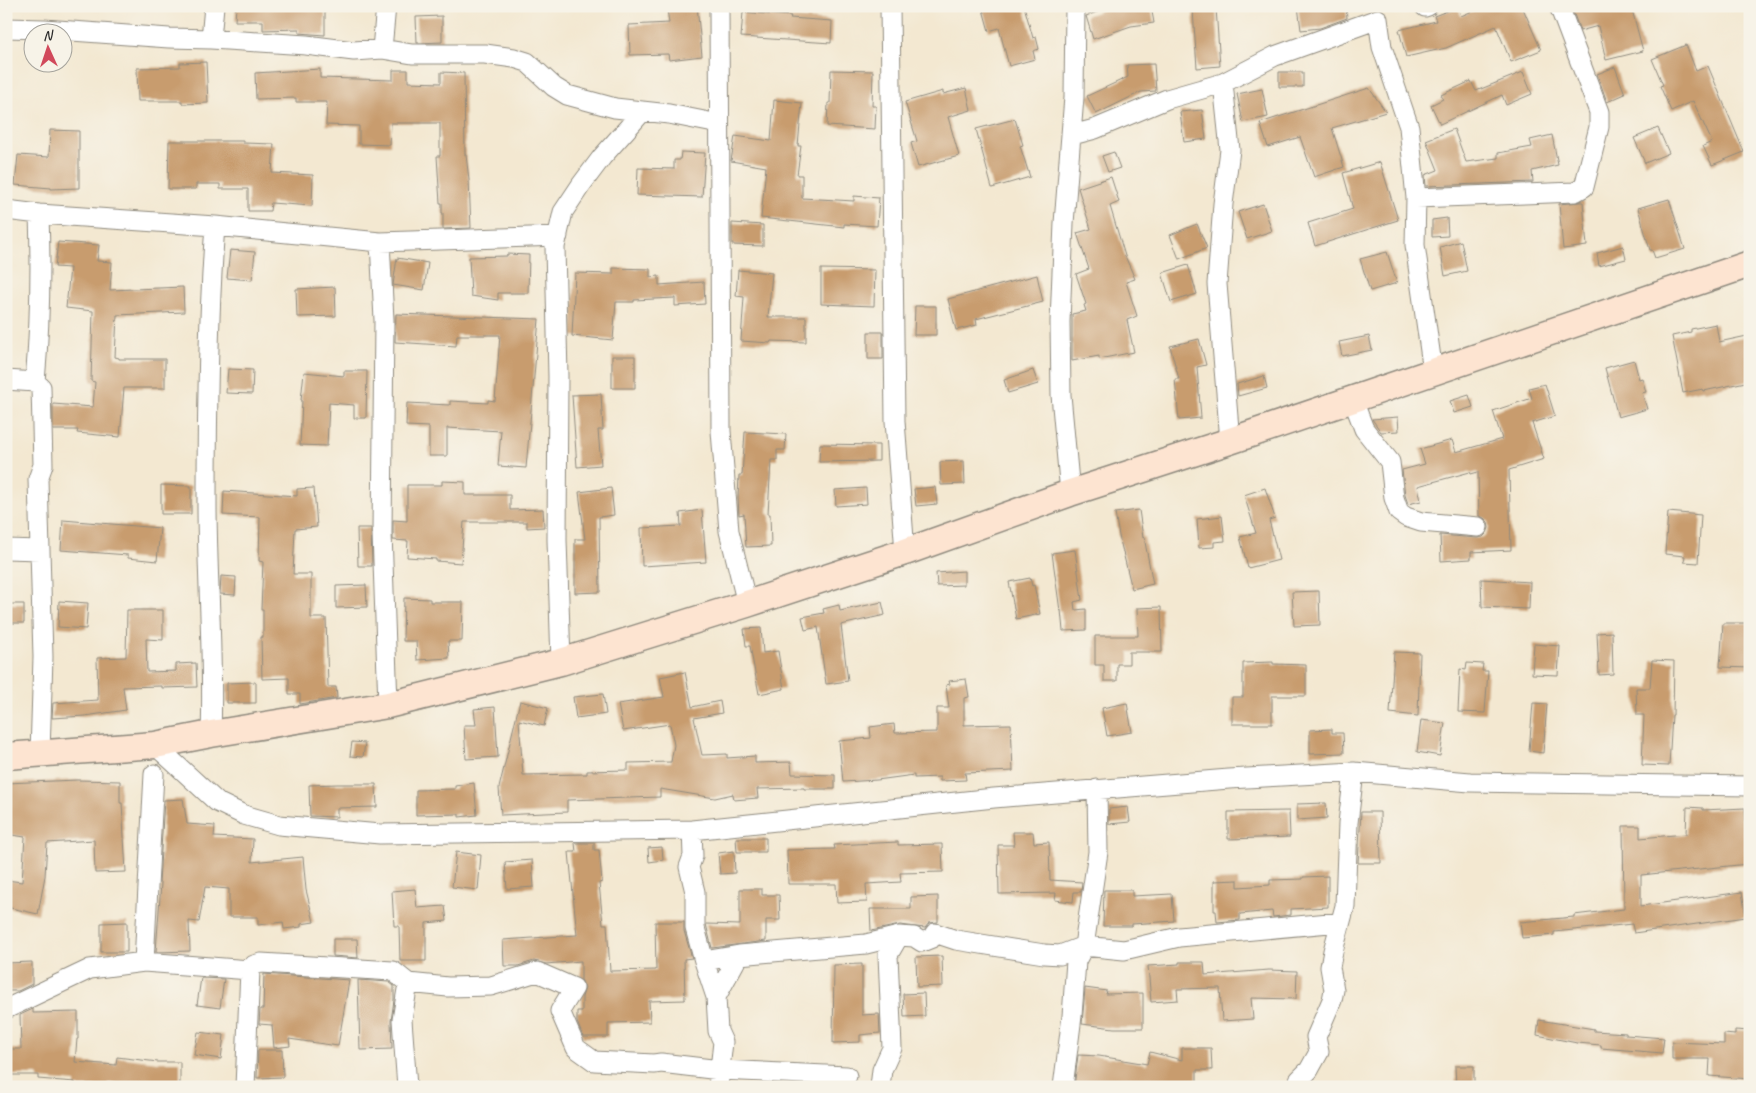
<svg xmlns="http://www.w3.org/2000/svg" width="1756" height="1093" font-family="Caveat,sans-serif">
<style>
.building{fill:#c89c6e}
.lines{fill:none;stroke-linecap:round;stroke-linejoin:round}
.minor-casing{stroke:#8f8a7e;stroke-width:21}
.secondary-casing{stroke:#8f8a7e;stroke-width:29}
.minor{stroke:#fff;stroke-width:19}
.secondary{stroke:#fde4d1;stroke-width:26}
</style>
<rect width="100%" height="100%" fill="#f7f3e8"/>
<filter id="ink" filterUnits="userSpaceOnUse"><feTurbulence type="fractalNoise" baseFrequency=".02" numOctaves="2"/><feDisplacementMap in="SourceGraphic" scale="10" xChannelSelector="R" yChannelSelector="G"/><feConvolveMatrix kernelMatrix="1 2 1 2 8 2 1 2 1" color-interpolation-filters="sRGB"/></filter>
<filter id="wash" filterUnits="userSpaceOnUse"><feTurbulence type="fractalNoise" baseFrequency=".0096" numOctaves="4" result="noise"/><feDisplacementMap in="SourceGraphic" scale="20" xChannelSelector="R" yChannelSelector="G"/><feGaussianBlur stdDeviation="1.12" result="paint"/><feColorMatrix in="noise" values="0 0 0 0 0 0 0 0 0 0 0 0 0 0 0 0 0 1.4 0 .05"/><feComposite in="paint" operator="in"/></filter>
<g filter="url(#wash)">
<rect width="100%" height="100%" fill="#f3e8d1"/>
<g id="blocks">
<path class="building" d="M236,6H325V35L299,33V29L263,30V21H235Z
M689,6H697L702,56L669,60L668,54L630,55L629,25L669,23L667,9Z
M982,6H1024L1033,38L1036,37L1039,49L1033,51L1035,59L1009,66L999,28L989,31Z
M1113,6H1151L1154,23L1131,26L1093,39L1086,16Z
M1298,6H1346L1347,18L1320,28L1301,30Z
M1484,6H1522L1541,50L1511,62L1496,26L1446,48L1406,57L1399,30L1436,21L1434,16L1458,7L1461,16Z
M1571,6H1631L1643,51L1606,60L1598,26L1580,31Z
M1216,8L1220,66L1197,68L1193,10Z
M743,12L791,16L790,18L832,21L831,43L741,37Z
M442,16V42L417,43L416,17Z
M1686,45L1696,71L1708,66L1744,152L1712,165L1703,146L1712,142L1693,101L1671,111L1660,86L1663,85L1652,59Z
M206,62L208,103L182,104V101H138L137,68L180,67V63Z
M1154,64L1156,91L1141,92L1096,114L1087,96L1128,77L1127,65Z
M1615,67L1625,94L1607,102L1597,74Z
M320,69V78L393,80V70H408V82L441,83V72L464,73L465,155H466L469,180L471,228L443,229V213H442V203H440L437,156H440V123H391L390,145L359,144V126L326,125L327,102H296V98L256,99L255,73Z
M831,70L873,71L872,106H876L875,129L827,126L828,103H830Z
M1279,72H1303V87H1279Z
M1523,72L1532,94L1506,105L1502,95L1440,124L1431,105L1443,99L1441,95L1471,81L1476,91Z
M966,88L971,110L948,117L959,156L918,167L911,143L917,141L905,102L943,91V94Z
M1369,88L1386,112L1332,128L1344,167L1314,177L1300,137L1268,147L1260,123Z
M1262,89L1268,117L1243,122L1237,94Z
M774,100L802,103L798,146H801L797,175H802V198L854,201V196L879,198L877,226L844,224V227L761,218L766,167L731,161L735,136L771,141Z
M1202,110L1206,139L1184,142L1180,112Z
M1015,119L1023,145L1020,146L1030,177L992,188L976,129Z
M1658,128L1669,153L1645,163L1634,138Z
M1454,129L1466,162L1498,158V153L1532,147L1530,140L1552,135L1558,165L1532,171L1533,182L1426,186L1425,175L1438,170L1426,140Z
M50,130L79,131V188L51,189V188L15,185L18,155L49,157Z
M169,141H243V143L274,144L272,173L313,175L312,206L271,203L270,211H248V189H220V184H196V189H168Z
M681,152L705,153L702,197L637,195L638,168L674,169V160H680Z
M1114,152L1120,168L1108,172L1102,156Z
M1380,162L1398,220L1315,246L1308,223L1353,209L1343,173Z
M1111,177L1119,202L1110,206L1125,256L1135,279L1126,282L1137,316L1127,320L1134,352L1099,359V356L1072,361V314L1086,311L1084,305L1086,304L1076,274L1089,269L1077,233L1091,229L1078,188Z
M1669,199L1685,249L1655,258L1652,250H1650L1638,208Z
M1579,202H1583L1587,246L1563,249L1559,204Z
M1263,204L1272,231L1247,239L1238,212Z
M1447,218L1448,236L1432,237V220Z
M732,223L763,225V246L732,245Z
M1197,224L1207,248L1179,259L1170,235Z
M1461,241L1467,271L1445,276L1440,247Z
M58,242L99,245L97,261L112,262L110,290L183,287L184,312L117,315L115,357L119,358V359H165V388H124L120,437L77,433L78,430H53V404L93,407L95,382L91,381L93,311L66,308L70,268L55,267Z
M1623,246L1626,259L1599,266L1597,253Z
M230,250L255,252L252,280L227,278Z
M1387,252L1397,283L1370,291L1360,259Z
M507,254L529,255L528,293H498V300L471,296L469,257L507,256Z
M397,258L428,263L424,290L393,285Z
M1188,265L1197,294L1171,302L1162,273Z
M613,268L650,269V277L659,276V285L704,282L705,304L675,306V298L634,300V302H616L613,340L572,336L575,273L613,274Z
M821,269L875,270L874,306L821,304Z
M738,270L772,273L768,317H806V342L771,341L770,343L741,341L744,297L736,296Z
M1037,275L1043,302L976,319L977,325L956,330L948,299Z
M335,287L336,316L297,317L296,289Z
M915,306H936V335H914Z
M396,314L539,319L526,468L498,466L501,431L447,428V456H429V427L406,426L407,403L450,405V401L488,403V400L495,401L500,335H457L456,346L395,342Z
M1716,324L1719,342L1747,336L1750,349V381L1704,391L1703,389L1683,393L1672,336L1691,332V329Z
M868,332H883V359H868Z
M1369,336L1372,350L1342,356L1339,342Z
M1199,339L1206,365L1197,367L1201,418L1179,420L1175,379H1179L1170,346Z
M612,356H635V388H612Z
M1634,360L1639,379L1642,378L1646,392L1642,393L1647,409L1618,417L1605,368Z
M228,369L253,370L252,394L226,393Z
M1033,370L1038,384L1008,393L1004,380Z
M344,371H367L366,418H354V405L329,403L327,446L300,445L302,400H301L304,372L344,376Z
M1264,376L1267,388L1238,396L1237,384Z
M1545,384L1555,416L1532,423L1544,459L1509,470L1511,550L1471,552V559L1441,561L1440,535L1477,538L1483,537L1487,533L1489,528L1488,522L1484,518L1479,516L1478,472L1471,474L1470,472L1418,486L1421,501L1408,504L1405,495L1402,470L1425,464L1420,449L1452,440L1456,452L1502,439L1493,411L1532,398L1529,388Z
M601,394L603,430H598L601,465L577,467L572,395Z
M1469,395L1473,407L1454,413L1450,401Z
M1398,417L1399,431L1381,432L1372,419Z
M745,432L786,434L785,450H777V460H771L768,514H770L771,546L746,547L744,514L739,515L738,497L739,475H742Z
M820,444L879,445V461L819,462Z
M964,461L965,484L941,485L940,462Z
M442,481L465,482V495H510V510L543,509L544,527L527,528V522H464L461,563L436,561V559L407,557L408,541L393,540V520L407,521V485H442Z
M161,485L191,486V514H161Z
M935,487L937,504L916,506L914,489Z
M314,488L317,527L295,529L293,574H311V618H326L328,687H336L337,698L300,704V694H289V678L262,679L261,637H263V610H261L263,562L259,561L260,517L223,515L224,491L297,496V489Z
M611,488L614,515L599,517L600,592L575,593V539H585L579,492Z
M866,488L867,504L836,506L835,490Z
M1265,488L1275,518L1269,520L1279,560L1248,568L1240,537L1256,533L1244,495Z
M702,510L706,562L642,566L641,528L681,526L680,513Z
M1139,510L1143,538L1144,537L1153,584L1132,589L1119,536L1115,513Z
M1668,512L1701,515L1698,563L1684,562L1685,556L1665,554Z
M1222,516L1225,541L1214,542V547L1199,548L1197,519Z
M63,520L160,528L157,561L128,558V555L61,550Z
M357,528H371L372,566H358Z
M1075,550L1082,600L1074,602L1075,610L1086,609V630L1063,631L1061,610L1060,611L1052,553Z
M964,571V585L937,586L936,573Z
M221,576L236,577L235,595L220,594Z
M1030,578L1032,586L1034,585L1040,614L1016,619L1009,582Z
M1481,579L1530,582L1529,609L1482,607Z
M366,585L367,607L336,608V586Z
M1319,591L1320,625L1294,626L1292,592Z
M404,598L430,599V602H463L462,641H448L449,658L417,660L416,641H403Z
M59,601L88,603L86,629L58,627Z
M882,602L885,615L841,625L848,681L826,684L818,627L805,630L802,617L824,613L823,609L839,605L840,611Z
M6,604H24V623H6Z
M1161,607L1162,652H1129V664H1117V681H1104V665H1095V636H1138L1137,608Z
M127,610H163V640L146,639L147,672L176,671V664L196,663L197,687L162,688V686L123,687L126,710L85,716L52,718L53,703L98,700L97,658L126,657Z
M1723,623H1750V668L1720,667Z
M761,628L763,653L778,651L784,689L759,694L750,646H746L744,629Z
M1612,632L1613,674L1599,675L1597,633Z
M1534,644L1560,646L1558,675L1532,674Z
M1394,652L1420,653L1418,716L1390,713Z
M1652,660L1674,661L1673,715H1672L1669,766L1642,765L1644,715H1637L1636,688H1650Z
M1273,662V664L1306,665V696H1272V724H1232V697H1243V663Z
M1467,663L1483,664L1482,671H1488L1485,713L1458,712L1460,669L1466,670Z
M685,672L692,707L720,701L722,713L694,718L702,755L727,754V758L755,756V763L791,762L792,774L835,775V789H804V788L757,789L758,798L734,800L733,794L715,798L660,789V797L567,800V812L501,815L499,788L520,701L548,708L544,726L519,720L523,775L587,774V771L628,770V763L671,762L674,745L670,724L623,731L618,704L664,697L660,677Z
M966,679L969,697L964,698V725L1011,724L1013,771L965,773L966,780L940,781V777L914,778V775L877,780L843,782L839,741L871,738L870,727L894,724L895,733L937,732V708H949L946,685L950,684L949,681Z
M256,682V703H227V683Z
M603,694L606,714L576,718L573,697Z
M1127,703L1132,732L1107,736L1102,708Z
M1533,703L1547,704L1543,753L1529,751Z
M495,707L498,757L466,759L464,725H476L474,709Z
M1421,720L1445,723L1440,756L1417,752Z
M1332,729V733H1343L1344,753L1310,754V730Z
M352,742L365,743L363,757L350,756Z
M77,780L120,781V803H122L126,872L95,873L94,840L47,843L45,876L38,914L6,907V880L22,882L25,837L6,834V783Z
M474,783L477,815L459,817V814L416,815V790L455,789V786Z
M337,784H376L377,807L337,808V817L310,816L309,785Z
M183,799L187,824L215,826L214,837L253,839L252,862L303,857L306,890L314,922L301,924V927L284,929L283,922L258,925V917H229V889L205,887L199,922L189,921L190,951L156,952L161,883H159L164,800Z
M1326,803L1327,818L1297,820V804Z
M1128,807L1130,822L1109,824V809Z
M1687,807L1703,808V810L1745,808L1748,864L1641,875V906L1742,892L1746,917L1634,933L1632,924L1554,932V935L1522,938L1520,922L1574,917V915L1624,909L1623,826H1640V838L1686,834Z
M1289,811L1290,837L1228,839V812Z
M1361,812H1380L1381,863H1358Z
M1013,832H1033L1034,843L1049,842L1050,880L1082,882L1081,892H1074L1073,902L1055,900L1056,893L999,894L998,845H1014Z
M736,838H766V852H737Z
M898,842V845L942,844L943,872L900,873L901,882L866,884L867,902L837,903L836,884H788L787,850L835,849L834,845Z
M575,843H594V850H599L602,882L599,883L603,924H607L610,971L656,970L655,922H684V931L692,958L684,959L685,1000L649,1001L650,1022L608,1023V1037H583L577,1022V1011H582V997L585,988L581,980V961L546,964L534,961L518,966H504L503,940L577,935L569,852H576Z
M662,847L663,860L649,862L648,848Z
M734,851L735,873L720,874L718,853Z
M456,852L481,855L478,890L452,887Z
M532,860L534,887L507,889L505,862Z
M1328,876V907L1291,909V915L1273,917L1272,911L1240,914V920L1217,922L1216,911H1214V881L1238,880V887L1270,885V880L1303,879V877Z
M415,889L417,908L445,906L447,921L426,923V961H400L399,926H394L392,891Z
M740,889H762V895H779L780,920H766V941L712,948L706,924L740,925Z
M1104,890H1132V896L1172,894L1174,921L1132,924V926H1103Z
M938,896V922L929,923L925,928L900,925L871,931L870,909H911V897Z
M127,922V952H101V923Z
M333,939H357L358,958L333,956Z
M942,956L943,986L917,987L916,957Z
M32,962V984L18,991H7L6,963Z
M1179,962H1204L1205,975L1269,970L1297,971L1296,999L1251,998L1253,1019L1222,1021L1220,988L1177,989L1178,1000L1151,1002L1148,966L1179,964Z
M862,964V1015L879,1014L880,1033L860,1035V1042L833,1043L834,965Z
M264,974L349,980L338,1046L289,1039L290,1046L274,1048L272,1025L259,1024L260,1009H263Z
M201,978L224,979L220,1008L197,1005Z
M358,980L389,982L394,986V1000L391,1021L392,1049L360,1050Z
M1085,988L1107,991L1106,994L1143,993V1028H1114L1082,1024Z
M924,993L925,1016L904,1017L903,994Z
M33,1009V1013L78,1012V1039H77L75,1062L116,1065L117,1057L158,1062H180V1087H141L108,1083V1087H75V1082L38,1079V1075H6V1049H21L20,1015Z
M1539,1020L1594,1029V1031L1626,1033V1035L1664,1038L1662,1053L1601,1048V1045L1577,1043L1537,1035Z
M1735,1030L1750,1031V1079L1709,1076L1710,1059H1672V1042L1724,1044V1034L1735,1035Z
M198,1032L224,1035L221,1059L194,1055Z
M1182,1048H1211L1212,1070H1197V1087H1074L1078,1055L1099,1056L1147,1064L1150,1052L1182,1060Z
M258,1050H282L283,1077L257,1078Z
M1455,1066H1474V1087H1456Z"/>
</g>
</g>
<g filter="url(#ink)">
<use href="#blocks" fill-opacity="0" stroke="#8f8a7e" stroke-width="1"/>
<g class="lines">
<g class="minor-casing">
<path id="minor" d="M719,6L721,431L729,531L747,604
M890,6L895,421L905,552
M1425,7L1428,6
M6,28L44,29L169,38L211,39L306,45L354,51L382,49L412,54H485L514,58L527,62L554,87L567,95L615,108L669,114L719,124
M211,39L214,6
M382,49L386,6
M1223,83L1230,150L1223,204L1217,284L1230,441
M1072,135L1095,129L1167,99L1223,83L1275,56L1378,19L1382,47L1409,127L1416,198L1415,245L1433,372
M1416,198L1575,192L1584,187L1599,127V112L1559,6
M6,210L39,214L215,226L380,242L558,236
M380,242L384,320L382,533L388,705
M6,380L35,382L41,387L43,465L38,479L43,657L40,753
M35,382C40,326 41,270 39,214
M1353,400L1364,429L1390,462L1394,498L1399,512L1406,517L1421,522L1478,527
M1070,493L1061,395L1060,322L1064,223L1074,97L1075,6
M6,549L40,550
M561,662L557,540L558,376L555,247L563,212L581,185L602,157L643,111
M211,734C214,657 207,580 207,503C207,410 208,318 215,226
M155,745L217,802L244,815L279,825L380,834L692,830L994,798L1229,779L1354,772L1470,782L1750,786
M154,774L144,962L250,970
M692,830L693,856L689,867L695,892V928L704,961L716,997L718,1031L723,1042L718,1087
M704,961L739,955L866,944L899,936
M716,997L739,955
M6,1009L90,969L144,962
M245,1087L250,970L254,965L261,963L393,971L408,983L448,987L491,986L537,972L574,988L560,1011L576,1048L594,1061L654,1064L661,1063L720,1070L847,1076
M407,1087L402,1020L408,983
M880,1087L882,1070L892,1048L888,955L899,936L914,937L922,942L932,938L935,933L956,940L1044,954L1060,955L1084,946L1124,950L1179,937L1340,922
M1063,1087L1072,1016L1076,961L1084,946L1098,852L1097,789
M1298,1087L1299,1080L1309,1070L1319,1052L1316,1037L1332,1000L1334,990L1330,967L1333,951L1345,906L1348,823L1354,772"/>
</g>
<g class="secondary-casing">
<path id="secondary" d="M6,756L155,745L211,734L388,705L561,662L747,604L905,552L1070,493L1230,441L1750,264"/>
</g>
<use href="#minor" class="minor"/>
<use href="#secondary" class="secondary"/>
</g>
</g>
<rect width="1756" height="1093" fill="none" stroke="#f7f3e8" stroke-width="25"/>
<g transform="translate(48 48) rotate(357)"><circle r="24" fill="#f7f3e8" stroke="#a5a39c"/>
<path d="M0-4L9 19L0 12L-9 19Z" fill="#d1495b"/>
<text y="-8" font-size="14" font-weight="bold" text-anchor="middle" fill="#2b2b2b">N</text>
</g>
</svg>
